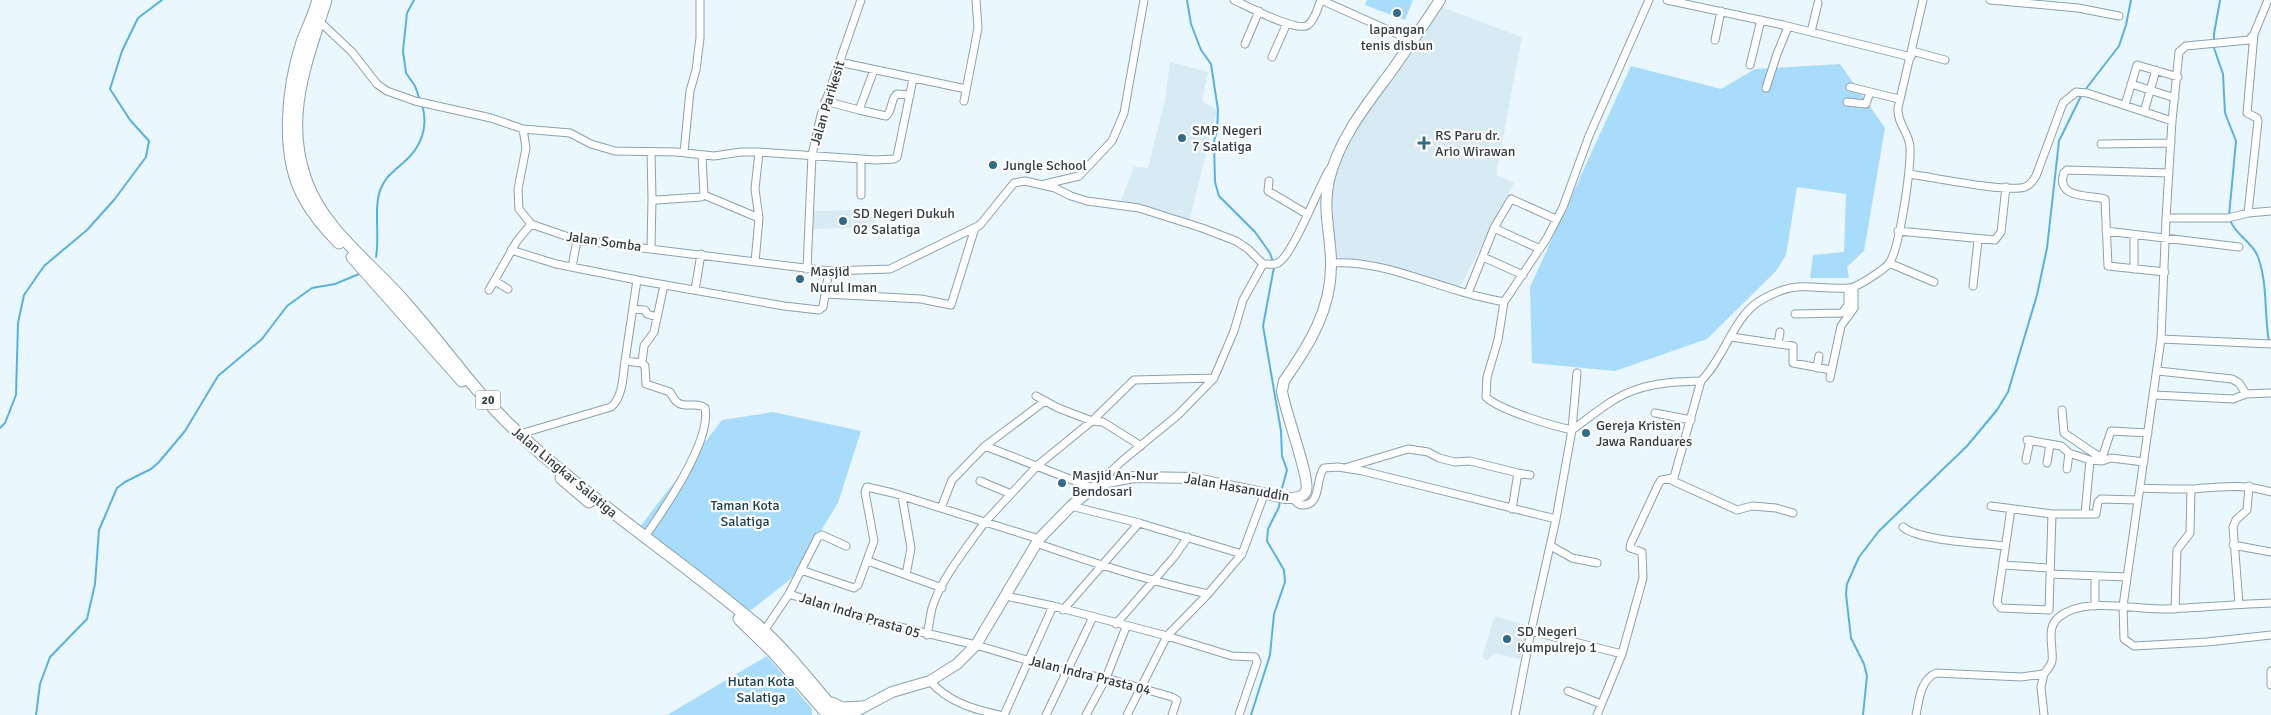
<svg xmlns="http://www.w3.org/2000/svg" width="2271" height="715" font-family="Signika,sans-serif">
<style>
.built{fill:#d8eaf4}
.green{fill:#a8dcfa}
.lines{fill:none;stroke-linecap:round;stroke-linejoin:round}
.stream{stroke:#5bb1de;stroke-width:2}
.minor-casing{stroke:#8ca0ac;stroke-width:9}
.primary-casing{stroke:#8ca0ac;stroke-width:12}
.trunk-casing{stroke:#8ca0ac;stroke-width:13}
.minor{stroke:#fff;stroke-width:7}
.primary{stroke:#fff;stroke-width:10}
.trunk{stroke:#fff;stroke-width:11}
.poi-dot{fill:#356a86;stroke:#fff;stroke-width:2}
.labels{text-anchor:middle;stroke-width:4.5;stroke-linejoin:round;paint-order:stroke}
.shield{fill:#fff;stroke:#71777b;stroke-width:1}
.shield-label{font-size:12px;font-weight:bold;fill:#343d42}
.poi-label{font-size:14px;fill:#343d42;stroke:#fff;text-anchor:start}
.street-label{font-size:14px;fill:#343d42;stroke:#fff}
.park-label{font-size:14px;fill:#173d50;stroke:#fff}
</style>
<rect width="100%" height="100%" fill="#eaf7ff"/>
<path class="built" d="M1441,7L1522,37L1496,175L1514,183L1460,287L1397,268L1337,257L1332,236L1329,198L1339,157L1354,129L1402,67Z
M1170,62L1208,72L1202,101L1217,110L1189,222L1135,204L1120,203L1134,167L1148,168L1165,101Z
M862,210L863,215H876V227L811,229V211Z
M1495,616L1529,626L1520,659L1493,653L1487,661L1482,657Z"/>
<path class="green" d="M1367,0H1413L1405,20L1365,5Z
M1840,64L1885,128L1864,251L1847,267L1849,278H1810L1813,255L1844,252L1846,194L1797,187L1786,255L1776,271L1707,339L1615,371L1532,363L1530,287L1631,66L1721,89L1755,69Z
M773,412L861,431L838,503L792,578L750,611L639,528L722,420Z
M767,656L812,709V715H667Z"/>
<g class="lines">
<path class="stream" d="M414,0L407,13L403,51L406,73L415,86L420,100
M1187,0L1191,24L1201,50L1211,64L1218,110L1217,131L1214,141L1215,182L1219,196L1255,232L1270,253L1273,262
M2220,0L2214,34V48L2223,74L2225,113L2236,141L2229,216
M2085,90L2119,46L2126,25L2131,0
M2230,220C2235,235 2253,242 2258,257C2268,284 2264,314 2269,342
M376,257C380,236 373,206 381,188C386,176 393,172 403,163C421,148 429,127 422,105
M1274,267L1263,326L1281,431L1282,456L1287,470L1281,492
M0,428L5,423L16,395L18,323L24,295L44,266L87,230L114,200L146,157L149,141L130,120L110,89L122,51L138,18L162,0
M36,715L40,684L50,657L87,619L95,584L99,530L117,488L125,482L151,469L159,462L185,431L218,376L262,339L287,306L312,288L335,284L359,274
M1251,715L1270,655L1274,614L1285,582L1284,570L1267,541L1268,529L1279,507L1280,500
M1863,715L1867,676L1864,664L1851,638L1846,594L1847,584L1859,557L1879,531L1967,446L1997,410L2008,392L2037,295L2047,248L2059,141L2082,94"/>
<g class="minor-casing">
<path id="minor" d="M1234,0C1247,6 1297,33 1308,25C1315,20 1318,7 1321,0
M1321,0L1413,41
M1649,0L1589,136L1563,207L1547,238L1504,302L1498,340L1487,377L1486,397C1499,410 1553,426 1572,430C1593,415 1614,396 1638,389C1658,382 1680,382 1701,381C1724,358 1733,319 1758,302C1796,278 1809,290 1849,288C1856,288 1886,269 1890,262C1900,245 1911,169 1910,147C1909,132 1897,124 1898,108L1923,0
M1667,0L1783,25L1911,57
M1990,0L2078,8L2119,16
M2268,0L2254,34L2249,40L2186,46L2179,52L2172,121L2166,218L2161,339L2123,606L2124,639L2134,646L2207,642L2271,635
M317,19L352,52L377,84L387,91L415,101L491,118L523,129L526,148L518,189L519,209L531,224L577,240L829,271L890,269L980,225L1014,183L1025,181L1055,188L1071,196L1087,201L1139,208L1202,228L1236,241L1248,249L1263,264C1267,264 1274,265 1278,263C1293,255 1318,188 1329,170
M1811,32L1818,3
M1715,40L1721,11
M1245,44L1259,11
M1912,51L1945,60
M1272,57L1287,23
M839,62L966,89
M1750,65L1761,20
M874,70L859,110L886,116C893,111 890,99 897,94L910,95
M2131,84L2175,98
M1850,87L1899,99
M1766,88L1777,54L1788,27
M825,101L859,110
M964,101L978,28L976,0
M1847,102L1866,104L1870,92
M2125,105L2137,65L2178,77
M2144,112L2156,70
M523,129L570,133L591,144L615,151L676,152L714,156L741,152H759L876,160L894,159L897,157L913,79
M2101,144L2171,143
M651,152L652,199L657,200L701,197L704,195L702,156
M684,152L690,91L696,70L700,38V0
M861,159V195
M1909,174C1932,177 2007,193 2025,187C2031,185 2033,180 2036,176L2063,103L2076,92L2087,93L2172,121
M1269,181L1268,191L1307,214
M1045,184L1079,176L1112,141L1124,113L1144,0
M704,195L759,218L755,189L759,152
M2248,213L2258,121L2257,118L2247,113L2254,34
M2166,218H2228L2248,213L2271,211
M1494,228L1540,249
M1898,231L1995,240L2001,232L2006,187
M2106,231L2239,247
M651,247L652,199
M511,250L556,264L637,280L784,306L819,310L823,307L829,271
M1483,257L1523,275
M755,262L759,218
M1331,263C1375,260 1418,279 1459,291C1474,296 1489,299 1504,302
M1889,263L1934,282
M572,267L577,240
M807,269L812,155L821,115L861,0
M2134,269V236
M2165,272L2108,266L2105,199C2090,195 2055,199 2064,173L2067,170L2169,173
M637,280L625,361L642,363
M495,281L508,289
M1973,286L1978,240
M489,290L517,241L531,224
M695,290L701,254
M1468,293L1494,228L1511,199L1556,219
M825,294L921,299L951,305L975,228
M633,309L645,310L647,314L657,317
M1795,314L1842,313L1848,305V289
M1731,337L1793,346V363L1831,370
M2161,339L2271,344
M1778,344L1780,332
M1817,368L1819,356
M2158,371L2232,379L2239,383L2246,394L2271,393
M1830,378L1841,326L1854,308V288
M1701,381L1673,481L1737,510L1752,506L1776,508L1793,513
M2155,395L2233,399L2246,394
M1036,396L1058,408L1092,421L1103,422L1141,446
M2062,410L2064,433L2098,456L2103,455L2111,431L2148,433
M1655,413L1691,420
M520,434L611,407C623,398 623,375 625,361
M2027,440L2061,446L2069,453L2090,460L2102,461L2111,458L2144,462
M985,446L1093,488L1122,461L1178,415L1214,378L1234,331L1243,300L1263,264
M2026,460L2030,440
M2047,463L2050,444
M1348,467L1408,449L1428,452L1439,458L1455,462L1470,461L1518,473
M2067,469L2069,453
M980,481L1011,494
M2140,488C2157,489 2174,489 2191,489C2220,487 2241,483 2271,492
M902,496L911,548L906,575
M1293,498C1296,502 1298,505 1303,505C1322,505 1315,478 1324,468L1338,467L1363,471L1556,519L1531,631L1515,715
M1071,506L1139,523L1242,554
M1991,506L2052,514H2085L2090,460
M941,508L952,480L985,446L1045,401
M1512,509L1518,473L1530,475
M2011,509L1997,603L2001,608L2049,610L2052,514
M2085,514H2096L2098,502L2101,499L2138,500
M1556,519L1572,430L1577,373
M1903,527C1919,541 1982,543 2005,546
M644,538C663,511 712,441 705,408C697,401 684,409 677,402C674,400 672,395 670,392L646,384L645,366L642,363L644,346L654,332L664,285
M1036,543C1093,563 1149,581 1208,594
M2233,545L2271,552
M1551,546L1572,558L1597,563
M868,561L942,588
M2003,565L2049,568
M801,570L854,588L858,585L874,541L865,492L867,487L893,493L985,522L1038,465L1092,421L1134,380L1214,378
M2050,574L2127,577
M789,594L866,619L976,645L1067,672L1106,678L1172,697L1177,700L1172,715
M1006,596L1053,606L1167,636L1232,656L1255,657L1257,662L1239,715
M2239,604L2233,527L2236,520L2247,510L2249,486
M2095,606V577
M2175,609L2177,550L2190,533L2191,489
M1063,610L1139,523
M1116,624L1174,557L1188,537
M764,631L789,594L818,537L822,535L846,546
M1531,631L1622,654L1597,715
M927,635C929,626 930,617 932,608C941,579 967,547 985,522L1039,539
M1622,654L1643,578L1642,552L1630,548L1631,543L1658,485L1661,480L1673,478
M2271,671V685
M930,681C948,702 973,709 999,715
M1568,691L1601,704
M1004,715L1053,606
M1046,715L1093,617
M1086,715L1106,678L1126,627
M1127,715L1167,636L1208,594L1242,554L1264,495
M1916,715C1919,701 1920,680 1936,673L2021,677L2044,674C2047,670 2051,666 2052,661C2054,647 2045,628 2059,617C2084,596 2134,610 2164,609C2200,608 2235,604 2271,603
M2044,715L2041,687L2044,674"/>
</g>
<g class="primary-casing">
<path id="primary" d="M849,715L892,692L930,681L957,664L976,645L1039,539L1071,506L1093,488L1102,483L1134,477L1192,478L1285,498C1292,498 1303,499 1306,491C1311,480 1284,409 1282,391L1284,381C1309,345 1332,309 1331,263C1331,235 1322,209 1329,180C1339,138 1368,103 1393,69C1409,46 1425,23 1440,0"/>
</g>
<g class="trunk-casing">
<path id="trunk" d="M326,0C307,61 283,116 306,180C323,229 371,263 404,301C440,341 474,391 512,427C587,499 677,557 756,624C787,650 812,685 839,715
M317,3C313,17 307,29 302,42C287,88 280,155 304,198C313,215 326,230 339,243
M352,257L462,381
M561,478L589,502
M739,619L773,652L828,715
M832,703L842,708L863,707"/>
</g>
<use href="#minor" class="minor"/>
<use href="#primary" class="primary"/>
<use href="#trunk" class="trunk"/>
</g>
<g class="poi-dot">
<circle cx="1397" cy="13" r="5"/>
<circle cx="1182" cy="138" r="5"/>
<path d="M1421.5 135.5h5v5h5v5h-5v5h-5v-5h-5v-5h5z"/>
<circle cx="993" cy="165" r="5"/>
<circle cx="843" cy="221" r="5"/>
<circle cx="800" cy="279" r="5"/>
<circle cx="1586" cy="433" r="5"/>
<circle cx="1062" cy="483" r="5"/>
<circle cx="1507" cy="639" r="5"/>
</g>
<g class="labels">
<rect class="shield" x="475.5" y="390.5" width="25" height="19" rx="4"/>
<g class="shield-label">
<text x="488" y="404">20</text>
</g>
<g class="poi-label">
<text x="1397" y="34" text-anchor="middle">lapangan<tspan x="1397" dy="16">tenis disbun</tspan></text>
<text x="1192" y="135">SMP Negeri<tspan x="1192" dy="16">7 Salatiga</tspan></text>
<text x="1435" y="140">RS Paru dr.<tspan x="1435" dy="16">Ario Wirawan</tspan></text>
<text x="1003" y="170">Jungle School</text>
<text x="853" y="218">SD Negeri Dukuh<tspan x="853" dy="16">02 Salatiga</tspan></text>
<text x="810" y="276">Masjid<tspan x="810" dy="16">Nurul Iman</tspan></text>
<text x="1596" y="430">Gereja Kristen<tspan x="1596" dy="16">Jawa Randuares</tspan></text>
<text x="1072" y="480">Masjid An-Nur<tspan x="1072" dy="16">Bendosari</tspan></text>
<text x="1517" y="636">SD Negeri<tspan x="1517" dy="16">Kumpulrejo 1</tspan></text>
</g>
<g class="street-label">
<text transform="translate(827 103) rotate(-73)" y="5">Jalan Parikesit</text>
<text transform="translate(604 241) rotate(8)" y="5">Jalan Somba</text>
<text transform="translate(565 472) rotate(40)" y="5">Jalan Lingkar Salatiga</text>
<text transform="translate(1237 487) rotate(10)" y="5">Jalan Hasanuddin</text>
<text transform="translate(860 615) rotate(17)" y="5">Jalan Indra Prasta 05</text>
<text transform="translate(1090 675) rotate(14)" y="5">Jalan Indra Prasta 04</text>
</g>
<g class="park-label">
<text x="745" y="510">Taman Kota<tspan x="745" dy="16">Salatiga</tspan></text>
<text x="761" y="686">Hutan Kota<tspan x="761" dy="16">Salatiga</tspan></text>
</g>
</g>
</svg>
